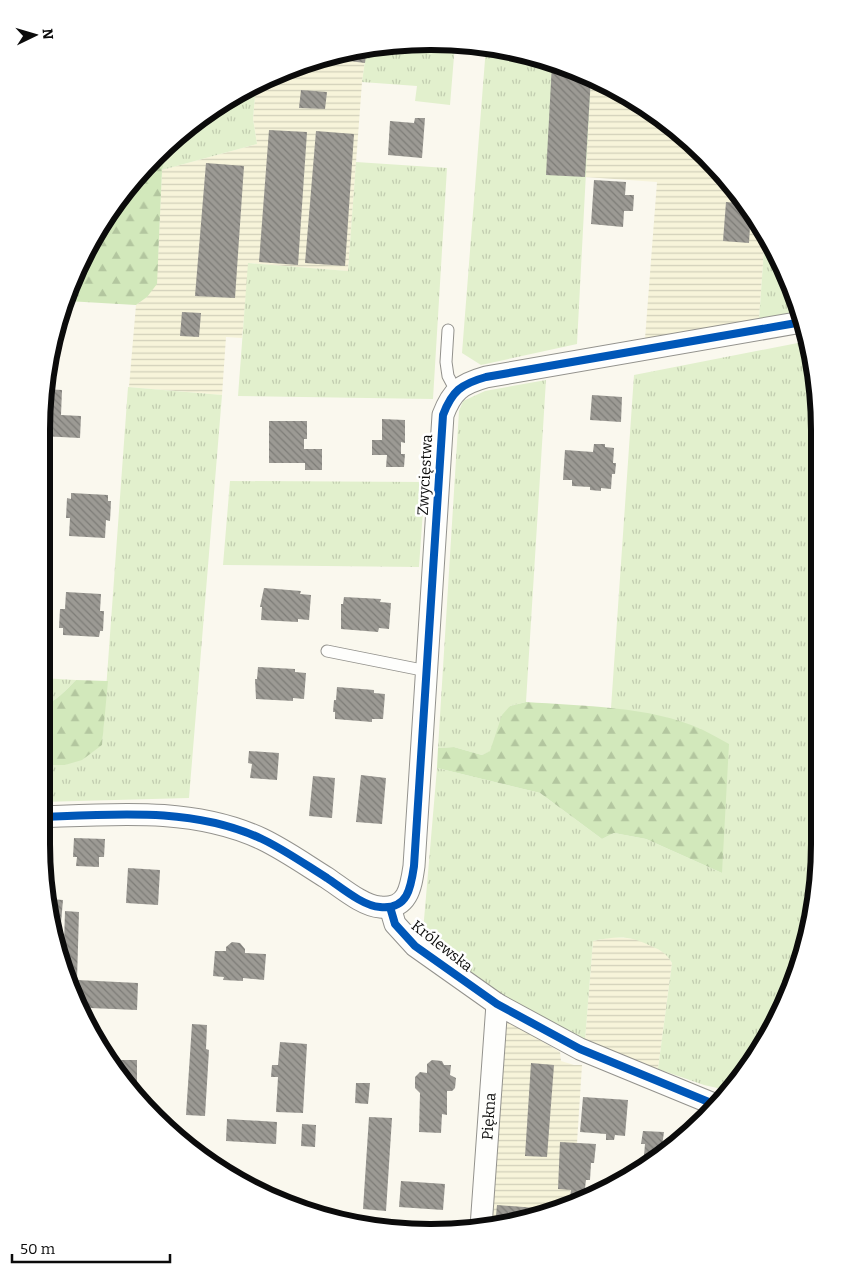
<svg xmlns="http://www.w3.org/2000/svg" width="861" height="1274" font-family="Bitter,serif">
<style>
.farmland{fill:url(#farmland-rules)}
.grass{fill:url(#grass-tufts)}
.forest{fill:url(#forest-firs)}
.building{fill:url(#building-back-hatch)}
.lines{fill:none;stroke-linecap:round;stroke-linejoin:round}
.lane-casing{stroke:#93928d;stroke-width:13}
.street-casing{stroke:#93928d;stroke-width:23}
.lane{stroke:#fefefc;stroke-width:11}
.street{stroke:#fefefc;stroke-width:21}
.cycleway-casing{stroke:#fff;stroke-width:11}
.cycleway{stroke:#0057b8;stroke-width:8}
.labels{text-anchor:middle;stroke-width:5;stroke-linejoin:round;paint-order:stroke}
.street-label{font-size:15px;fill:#0b0b0b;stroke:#fff}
.rim{fill:none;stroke:#0b0b0b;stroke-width:6}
</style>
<defs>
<pattern id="farmland-rules" width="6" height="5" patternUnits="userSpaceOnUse" patternTransform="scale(1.25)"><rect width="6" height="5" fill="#f7f4da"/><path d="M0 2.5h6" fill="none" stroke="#d2d0ba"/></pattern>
<pattern id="grass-tufts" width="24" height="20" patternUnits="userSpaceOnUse" patternTransform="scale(1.25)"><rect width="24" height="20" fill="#e2f0cd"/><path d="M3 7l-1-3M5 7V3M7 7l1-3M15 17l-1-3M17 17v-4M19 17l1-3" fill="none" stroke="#c1ccaf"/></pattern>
<pattern id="forest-firs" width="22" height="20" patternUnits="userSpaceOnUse" patternTransform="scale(1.25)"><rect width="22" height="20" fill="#d2e8bb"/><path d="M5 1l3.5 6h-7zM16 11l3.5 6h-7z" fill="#b3c69f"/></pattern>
<pattern id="building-back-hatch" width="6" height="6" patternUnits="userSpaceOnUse" patternTransform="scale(1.25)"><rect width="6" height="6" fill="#9c9a94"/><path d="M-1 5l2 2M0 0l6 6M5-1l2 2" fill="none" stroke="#7d7c77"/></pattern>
</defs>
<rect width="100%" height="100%" fill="#faf8ee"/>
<path class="farmland" d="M367,47L362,82L348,271L249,263L242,338L226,337L222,395L129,387L136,305L147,297L158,258L162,170L257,144L253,119L256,85L281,71L354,49Z
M591,77L647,107L706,155L754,214L765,235L759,320L645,339L657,182L585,177Z
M612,937L638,939L666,953L672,963L658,1069L585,1040L593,941Z
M508,1021L560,1052L561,1061L574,1065H582L577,1143L571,1179L570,1202L507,1225L489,1226L502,1025Z"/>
<path class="grass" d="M430,41L455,44L450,105L415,101L417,86L362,82L367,47Z
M486,47C516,50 564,63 591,77L577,344L481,365L462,353Z
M256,85L253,119L257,144L162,170L168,150L175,139L214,107Z
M356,162L447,168L433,399L238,396L248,263L348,271Z
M765,235L790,281L799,312L759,320Z
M808,341L812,354L820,431V784H818L812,919L779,1016L726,1090L704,1085L658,1069L672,963C666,953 662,951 651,946C630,935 616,936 593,941L585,1040L504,996L422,943L437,768L540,793L602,839L614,833L646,839L722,873L701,729L667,718L611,708L634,375Z
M546,380L526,702L510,706L491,751L482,755L454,747L438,748L459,411L463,401L485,391Z
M128,387L222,395L189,798L41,802V765H65L102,745Z
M230,481L425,482L419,567L223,565Z
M41,678L76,680C66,690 56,702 41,706Z"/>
<path class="forest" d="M175,139L168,150L162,170L157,284L147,297L136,305L67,301L82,258L155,155Z
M76,680L108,681L102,745L82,760L65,765H41V706C56,702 66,690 76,680Z
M526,702C582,706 650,706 701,729C711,734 720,739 729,744L722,873L646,839L614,833L602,839L540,793L437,768L438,748L454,747L482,755L490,751L502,715L510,706Z
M818,783L820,784V844L813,914Z"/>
<path class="building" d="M367,47L365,63L325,58L354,49Z
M552,63L579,71L591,77L585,177L546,175Z
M301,90L327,92L325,109L299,108Z
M415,118H425L422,158L388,155L390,121L414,123Z
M269,130L307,132L298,265L259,262Z
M316,131L354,134L345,266L305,263Z
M206,163L244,166L235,298L195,296Z
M594,180L626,182L625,195H634L633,211H624L623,227L591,224Z
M726,202L746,204L751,210L749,243L723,241Z
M182,312L201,313L199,337L180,336Z
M45,389L62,390L61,415L81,416L80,438L41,436Z
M592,395L622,397L621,422L590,420Z
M382,419L405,420V443L401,442V454H405L404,467H386L387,455H372V440H382Z
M269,421H307V439H304V449H322V470H305V463H269Z
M594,444H605V447L614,448L613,463H616L615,474H612L611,489L601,488V491L590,490V487L572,486V480H563L565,450L593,452Z
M41,491H45V497H49L47,517L43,516V522H41Z
M71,493L108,495V501H111L110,521L106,520L105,538L69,536L70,518H66L67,498L71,499Z
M264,588L301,591L300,594L311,595L309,620L298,619V622L261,620L262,607H260Z
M66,592L101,594L100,611H104L103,631H100L99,637L63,635V628H59L60,609H65Z
M344,597L381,599L380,602L391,603L389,629L379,628L378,632L341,629V604H343Z
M258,667L295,669V672L306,673L304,699L293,698V701L256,699L255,679H257Z
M337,687L374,690V693L385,694L383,719H372V722L335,719V712H333L334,700H336Z
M249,751L279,753L277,780L250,778L252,764L248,763Z
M361,775L386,778L382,824L356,822Z
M313,776L335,778L332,818L309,816Z
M74,838L105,839L104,857H99V867L76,866L77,857H73Z
M43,853L52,854L51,879H47Z
M128,868L160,870L158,905L126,903Z
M50,899L63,900L61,923L54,922Z
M65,911L79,912L77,980L138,983L137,1010L90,1008V1020L88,1022L62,968L61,943H64Z
M232,942L240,943L245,949V953L266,954L264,980L243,978V981L223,980L224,977L213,976L215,951H226V947Z
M192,1024L207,1025L206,1049L209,1050L205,1116L186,1115Z
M280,1042L307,1044L303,1113L276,1112L278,1077H271L272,1065H278Z
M107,1060H137V1086H132Z
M432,1060L442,1061L444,1065H451L450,1075L456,1078L455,1088L452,1091H447V1115L442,1114L441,1133L419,1132L420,1093L415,1088V1077L420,1072L427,1073V1064Z
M531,1063L554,1065L547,1157L525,1156Z
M356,1083H370L368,1104L355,1103Z
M583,1097L628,1100L625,1136L615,1135L614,1140H606V1134L580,1132Z
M369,1117L392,1118L386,1211L363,1209Z
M227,1119L277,1122L276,1144L226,1141Z
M302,1124L316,1125L315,1147L301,1146Z
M643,1131L664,1132L661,1153L643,1167L645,1144H641Z
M560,1142L596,1144L594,1163H591L590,1180H586L584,1196L578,1199L570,1198L571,1190L558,1189Z
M401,1181L445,1184L443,1210L399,1207Z
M497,1205L536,1208V1214L507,1225L495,1226Z"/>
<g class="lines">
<g class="lane-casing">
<path id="lane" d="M448,330L446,362L448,376L456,391
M327,651L427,671"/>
</g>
<g class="street-casing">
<g id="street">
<path d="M41,817C115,814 194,807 262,839C285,850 306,865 327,878C342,888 363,906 380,907C408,910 411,887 414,866L443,415C452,391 461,384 486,377L802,322"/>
<path d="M390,907L395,924L415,946L497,1004L580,1049L716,1105"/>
<path id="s1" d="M481,1227L497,1004"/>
</g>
</g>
<use href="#lane" class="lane"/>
<use href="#street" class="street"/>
<g class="cycleway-casing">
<path id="cycleway" d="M41,817C115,814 194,807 262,839C285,850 306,865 327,878C342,888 363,906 380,907C408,910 411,887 414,866L443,415C452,391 461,384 486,377L802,322
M390,907L395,924L415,946L497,1004L580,1049L716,1105"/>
</g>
<use href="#cycleway" class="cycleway"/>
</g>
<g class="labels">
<g class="street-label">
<text transform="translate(425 475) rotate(-87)" y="5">Zwycięstwa</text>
<text transform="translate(442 946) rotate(38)" y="5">Królewska</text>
<text dy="5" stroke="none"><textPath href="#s1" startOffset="111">Piękna</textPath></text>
</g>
</g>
<path d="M0 0H861V1274H0ZM430 50H431A380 380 0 0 1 811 430V844A380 380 0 0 1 431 1224H430A380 380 0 0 1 50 844V430A380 380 0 0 1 430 50Z" fill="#fff" fill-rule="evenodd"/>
<path class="rim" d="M430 50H431A380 380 0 0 1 811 430V844A380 380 0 0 1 431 1224H430A380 380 0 0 1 50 844V430A380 380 0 0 1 430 50Z"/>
<g transform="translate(35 35) rotate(85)" stroke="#ffffff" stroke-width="4" paint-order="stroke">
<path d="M0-4L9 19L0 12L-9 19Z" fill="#0b0b0b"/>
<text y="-8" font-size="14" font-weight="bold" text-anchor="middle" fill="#0b0b0b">N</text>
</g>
<path d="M12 1254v8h158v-8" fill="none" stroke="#0b0b0b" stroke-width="2.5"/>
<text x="20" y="1254" font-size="15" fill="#0b0b0b" stroke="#ffffff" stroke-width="4" paint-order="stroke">50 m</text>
</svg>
